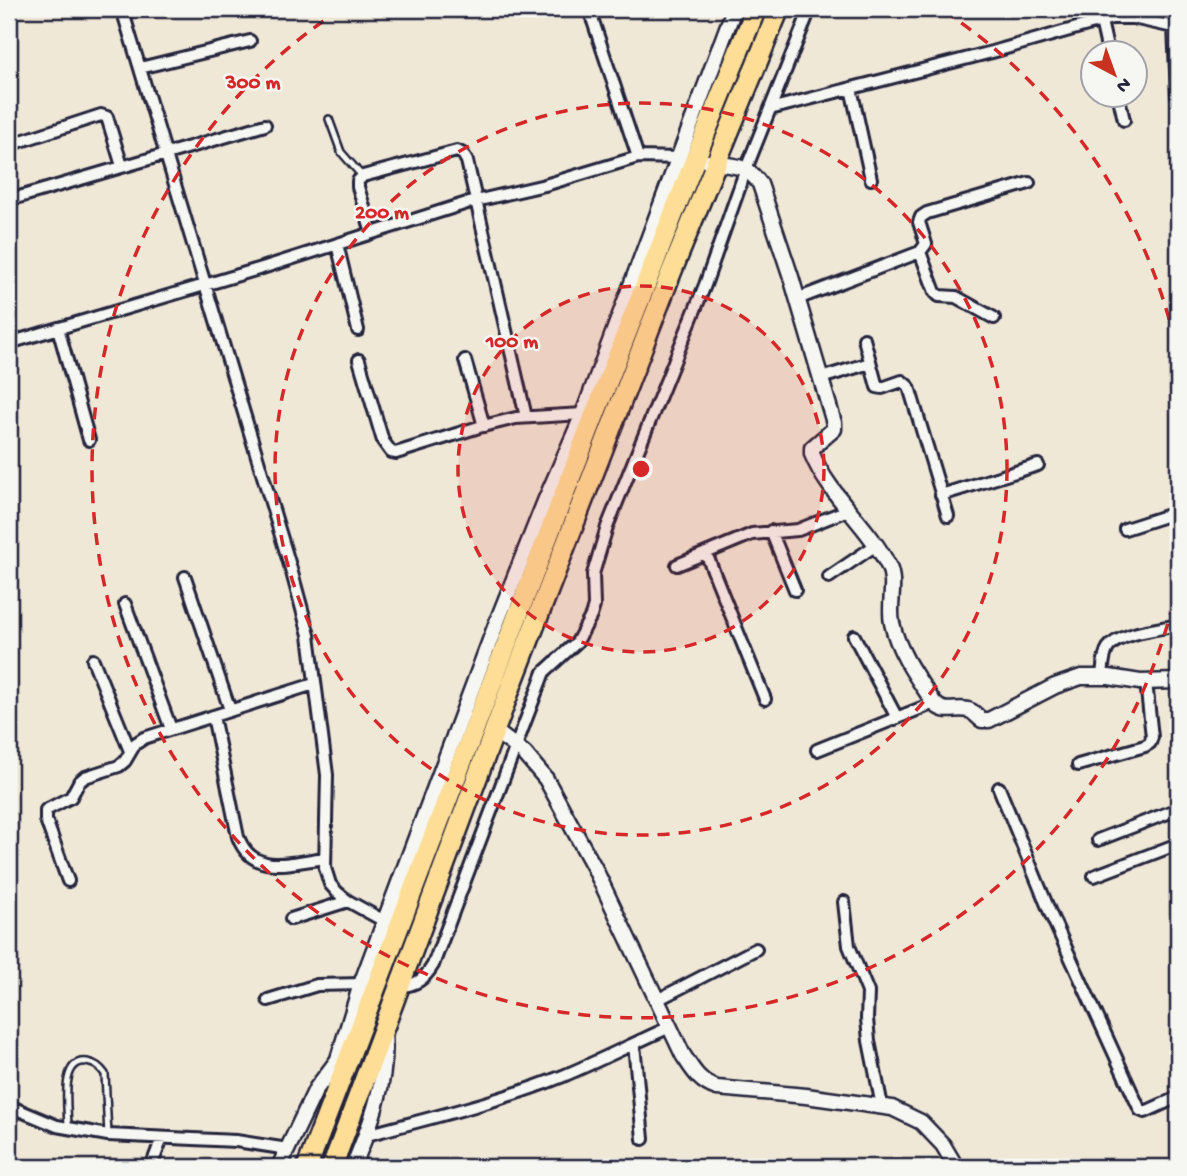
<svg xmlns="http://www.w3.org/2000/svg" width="1187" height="1176" font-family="'Gochi Hand',sans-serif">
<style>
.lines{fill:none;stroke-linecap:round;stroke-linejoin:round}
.service-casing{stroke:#22223b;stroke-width:10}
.minor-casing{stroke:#22223b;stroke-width:16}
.tertiary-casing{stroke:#22223b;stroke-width:19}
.trunk-casing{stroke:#22223b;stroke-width:24}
.service{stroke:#f6f6f2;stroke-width:5}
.minor{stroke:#f6f6f2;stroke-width:10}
.tertiary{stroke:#f6f6f2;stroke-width:14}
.trunk{stroke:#fede96;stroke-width:19}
.ring{fill:none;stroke:#d62828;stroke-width:3.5;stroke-dasharray:12 9}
.centre{fill:#d62828;stroke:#f6f6f2;stroke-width:3.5}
.ring-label{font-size:21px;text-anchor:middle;font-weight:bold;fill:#d62828;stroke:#f6f6f2;stroke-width:5;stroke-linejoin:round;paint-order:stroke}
</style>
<rect width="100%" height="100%" fill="#f0e8d7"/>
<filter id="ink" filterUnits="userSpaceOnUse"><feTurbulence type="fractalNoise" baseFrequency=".0143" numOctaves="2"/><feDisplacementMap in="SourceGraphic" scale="14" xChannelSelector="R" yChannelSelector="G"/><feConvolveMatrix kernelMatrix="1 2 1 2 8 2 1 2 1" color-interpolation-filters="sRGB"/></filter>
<g filter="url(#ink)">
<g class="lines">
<g class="service-casing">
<path id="service" d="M329,119L341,152L362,176
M68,1127C68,1110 59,1058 87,1062C96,1064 100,1067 105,1074L108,1135"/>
</g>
<g class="minor-casing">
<path id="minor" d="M122,9L291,569L309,635L327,775L325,868L330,884L337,892L348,901L386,922
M589,9L638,157
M1101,21L1108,52
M1174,27L1177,95
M140,68L250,41
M851,88L871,179
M1118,94L1124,120
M770,109L992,52L1112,18H1133L1178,28
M9,145L101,115L107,117L122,166
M9,200L265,125
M372,233L358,187V181L363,176L457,151L463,154L467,161L526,417
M337,244L358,330
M920,252L935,292L939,296L956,297L994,318
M797,299L920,252L926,244L919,222L921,217L927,213L1029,183
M58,328L89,440
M864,339L877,387L882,388L902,381L909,387L948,516
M9,343L262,268L467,203L545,185L638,157L680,158
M359,360L383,441L391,452L396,453L479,427L516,418L583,414
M465,360L484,426
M821,378L870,363
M941,495L1038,465
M1125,529L1178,512
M771,531L795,590
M706,553L765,699
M677,565L752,534L798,530L848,510
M185,577L230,710
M829,577L876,545
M125,604L171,729
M854,636L897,718
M93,660L130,751
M1102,676C1103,667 1103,656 1108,648C1119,633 1160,629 1178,625
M213,716L238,837C253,877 291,862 325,858
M817,750L934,703
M1078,765L1145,746L1150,743L1152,737L1146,682
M999,788L1051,915L1140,1110L1145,1112L1178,1097
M1098,840L1178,809
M1094,876L1178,844
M68,881L46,820V810L71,797L79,782L85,777L119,766L125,761L135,744L144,738L314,684
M844,902L849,946L868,992L867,1019L869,1041L882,1106
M291,919L348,901
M399,987C416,985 424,980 433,965L544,672L577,642L591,616L594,606L593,574L607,527L705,285L746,169L810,9
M268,1000L317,985L361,984
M657,1000L756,949
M634,1044L643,1139
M9,1106L57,1126L108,1135L236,1141L288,1149
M367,1135C433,1117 499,1102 563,1076C599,1061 634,1043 670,1027
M151,1167L162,1138"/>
</g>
<g class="tertiary-casing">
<path id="tertiary" d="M708,162C732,167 745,162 760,184L791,277L834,423V429L812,448V454C829,496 868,525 888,565C897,582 888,604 892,623C898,652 918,679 934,703C945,715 955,707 968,710C974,711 977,717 982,720H989L1055,686L1081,677H1109L1140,682L1178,681
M495,731L524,753L546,779L594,867L683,1055C693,1070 699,1082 717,1088L806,1096L892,1108L921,1122L943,1145L956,1167
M338,1059L361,984L498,619L545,501L583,414L734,9
M279,1167L316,1089L343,1053
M353,1167C371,1124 388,1081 384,1033"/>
</g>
<g class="trunk-casing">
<path id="trunk" d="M307,1167C456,781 599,392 756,9
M332,1167L513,681L671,273L779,9"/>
</g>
<use href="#service" class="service"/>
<use href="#minor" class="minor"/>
<use href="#tertiary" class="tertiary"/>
<use href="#trunk" class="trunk"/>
</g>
</g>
<circle cx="641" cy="469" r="183" fill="#d62828" fill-opacity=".12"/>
<g class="ring">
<circle cx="641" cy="469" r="183"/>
<circle cx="641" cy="469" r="366"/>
<path d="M1178 583A549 549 0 1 1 338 11M944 11A549 549 0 0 1 1178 355"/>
</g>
<circle cx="641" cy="469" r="10" class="centre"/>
<g class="ring-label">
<text x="253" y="88">300 m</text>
<text x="382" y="218">200 m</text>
<text x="512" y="347">100 m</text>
</g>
<rect width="1187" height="1176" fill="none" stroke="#f6f6f2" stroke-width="35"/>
<rect x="18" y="18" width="1152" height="1141" fill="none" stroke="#22223b" stroke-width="2.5" filter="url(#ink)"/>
<g transform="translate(1114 74) rotate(139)"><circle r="33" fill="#f6f6f2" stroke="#a1a1a9" stroke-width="2"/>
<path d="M0-5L12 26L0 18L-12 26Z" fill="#c8321e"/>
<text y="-10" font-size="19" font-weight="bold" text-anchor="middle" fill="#22223b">N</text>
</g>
</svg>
